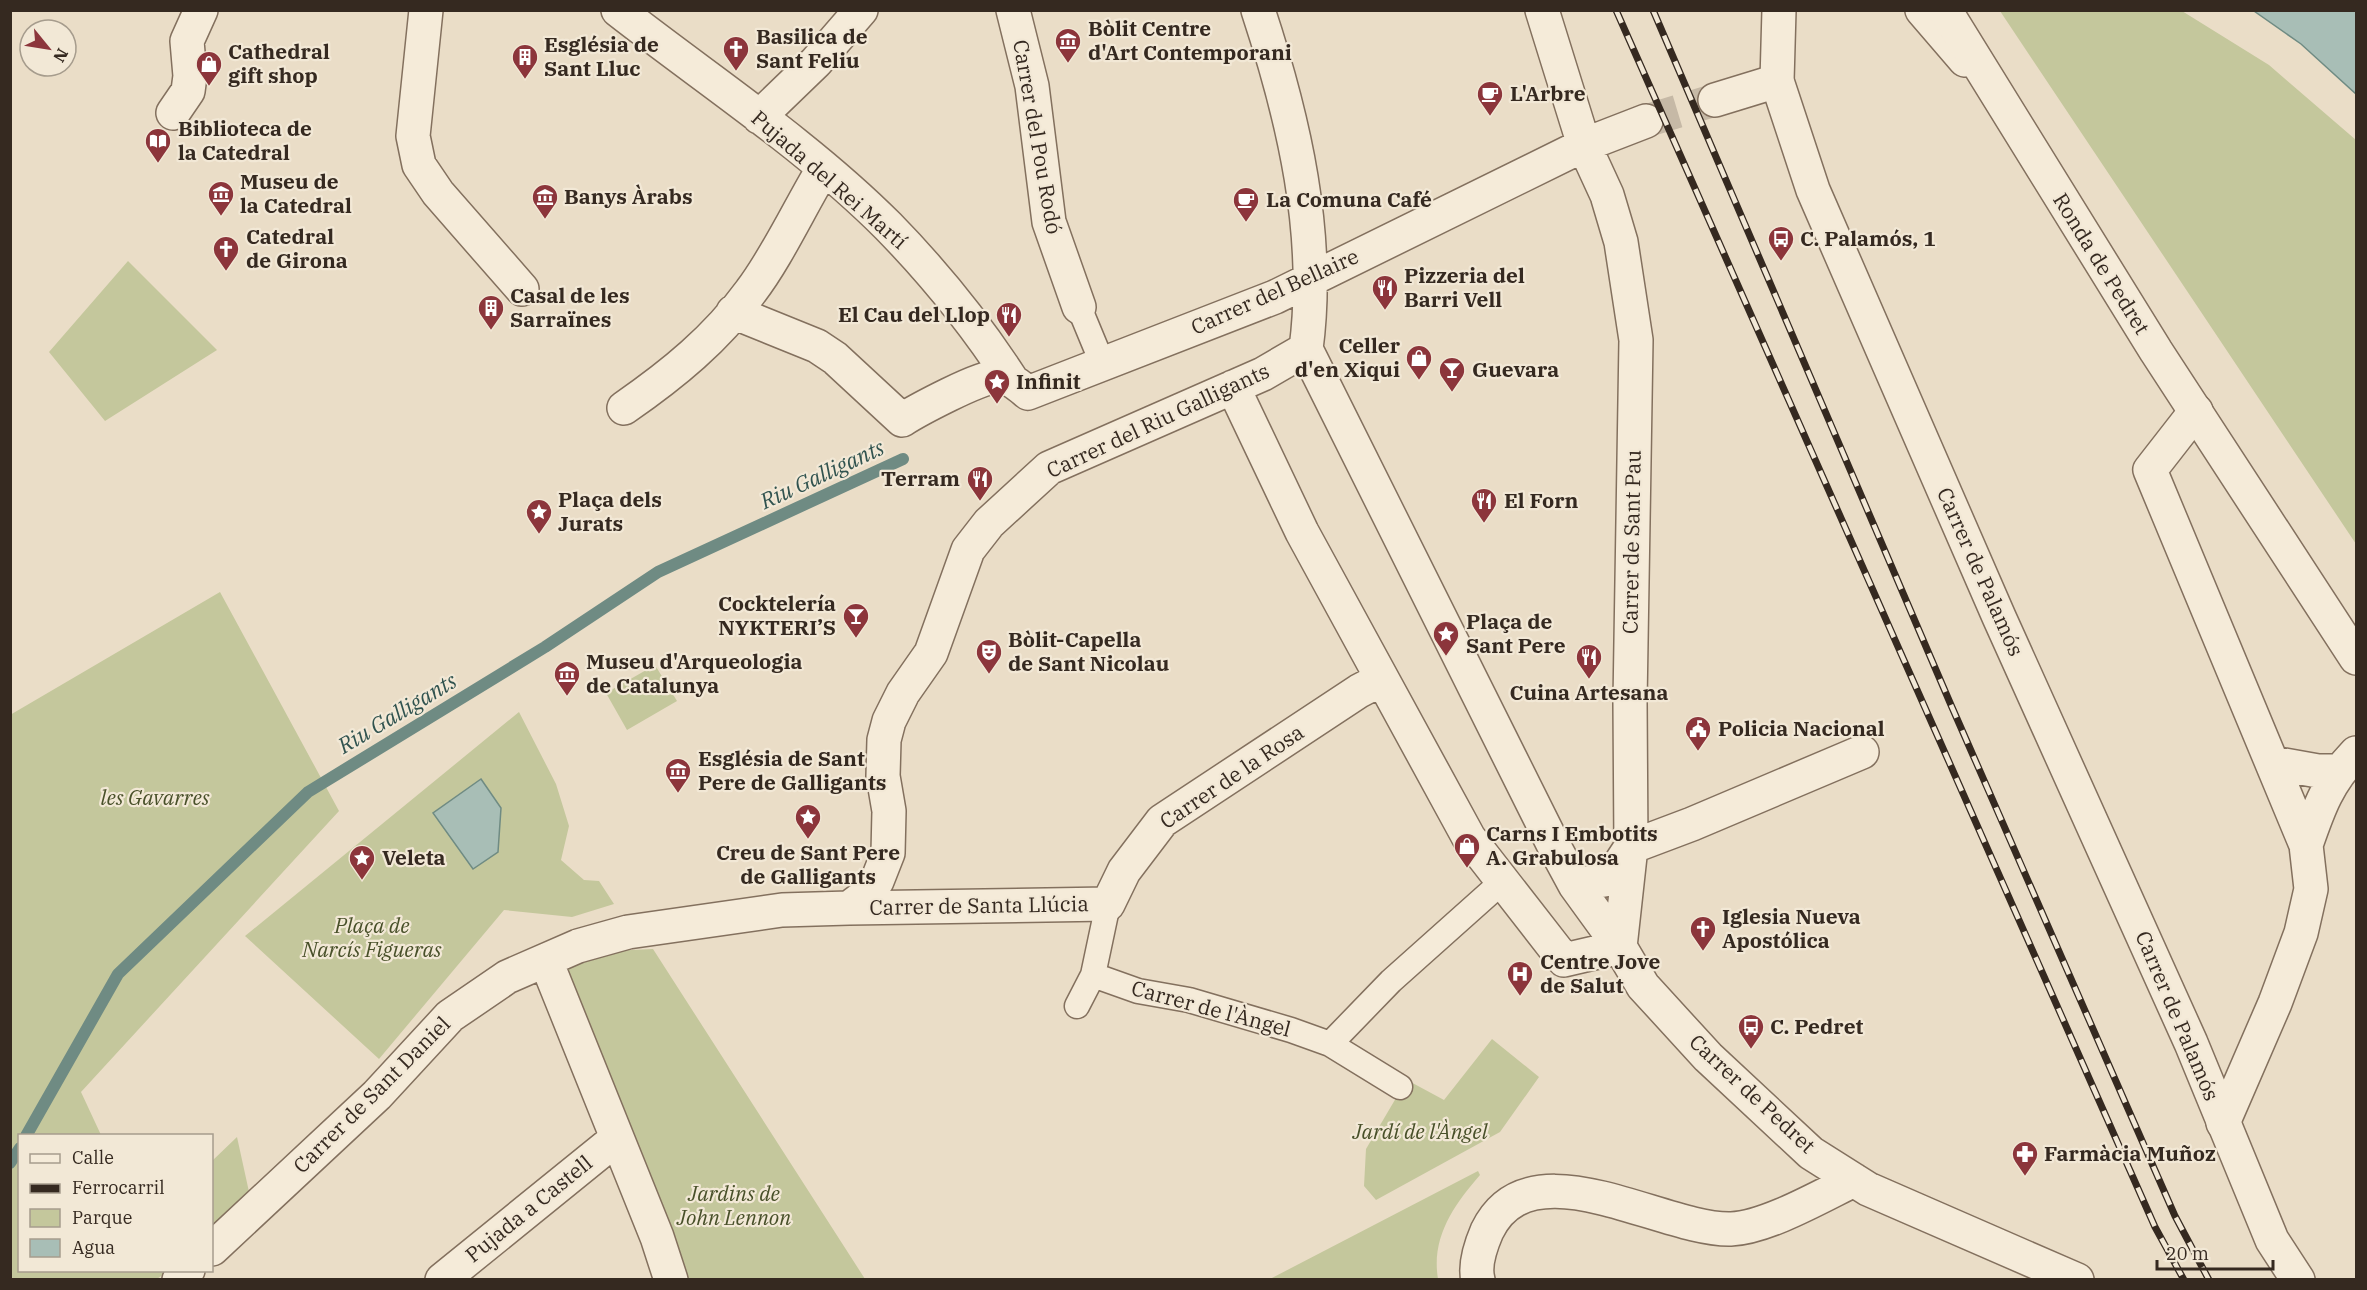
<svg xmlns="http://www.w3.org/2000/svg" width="2367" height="1290" font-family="'IBM Plex Serif',serif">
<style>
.green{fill:#c4c79c}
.water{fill:#a8beb6;stroke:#6f8b83;stroke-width:1.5}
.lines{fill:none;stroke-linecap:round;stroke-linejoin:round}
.stream{stroke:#6f8b83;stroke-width:12}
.minor-tunnel{stroke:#c6b9a6;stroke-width:33;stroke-dasharray:33 16;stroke-linecap:butt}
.pedestrian-casing{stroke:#83705e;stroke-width:27}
.minor-casing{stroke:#83705e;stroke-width:36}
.tertiary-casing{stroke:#83705e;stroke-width:36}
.pedestrian{stroke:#f5ebd9;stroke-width:24}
.minor{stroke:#f5ebd9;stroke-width:33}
.tertiary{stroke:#f5ebd9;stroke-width:33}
.rail-casing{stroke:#352920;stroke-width:7}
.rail{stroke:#f2e8d6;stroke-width:4.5;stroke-dasharray:14;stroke-linecap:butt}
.labels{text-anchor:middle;stroke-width:4.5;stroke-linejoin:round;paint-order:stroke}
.poi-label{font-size:21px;font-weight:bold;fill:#352920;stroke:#f2e8d6;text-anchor:start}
.street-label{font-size:21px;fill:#352920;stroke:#f2e8d6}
.park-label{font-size:21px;font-style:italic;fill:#485029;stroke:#f2e8d6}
.water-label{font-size:22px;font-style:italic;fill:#31534f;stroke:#f2e8d6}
</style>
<rect width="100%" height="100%" fill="#eaddc7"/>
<path class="green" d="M2000,11H2182L2269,65L2356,140V544Z
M128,261L217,350L105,421L49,352Z
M220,592L339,811L81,1092L101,1135L20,1136V1270L168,1271L157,1279H11L10,715Z
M655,665L677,701L627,730L606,693Z
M519,712L556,784L569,826L561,860L584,880L599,881L614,904L572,917L504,910L379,1059L245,936Z
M653,949L865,1279H682L559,965L610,951Z
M1492,1039L1539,1077L1500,1132L1376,1200L1364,1186L1366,1149L1396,1098L1394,1073L1444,1100Z
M237,1137L251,1201L212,1234V1161Z
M1478,1171L1480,1175C1454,1205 1431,1237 1438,1279H1270Z"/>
<path class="water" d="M2254,11H2356V94L2301,44Z
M481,779L501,808L498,852L473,869L433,813Z"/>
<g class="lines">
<path class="stream" d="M26,1136L118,974L308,792L545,647L658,572L903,459
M10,1163L20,1148"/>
<path class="minor-tunnel" d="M1646,121L1715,100"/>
<g class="pedestrian-casing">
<path id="pedestrian" d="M1079,307L1103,365
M1093,975L1138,991L1189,1000L1291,1030L1330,1044L1400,1087
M1077,1006L1093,975L1108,904
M1330,1044L1391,981L1503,881"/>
</g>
<g class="minor-casing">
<path id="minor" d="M426,10L413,136L419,165L438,193L522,289
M618,10C709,81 807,145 888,226C933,272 976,325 1011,379
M1013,10L1032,86L1049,222L1079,307
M1258,10C1294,119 1321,235 1306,349L1555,848L1575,885L1620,947L1643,986L1708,1057L1811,1153L1868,1189L2077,1280
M1542,10L1584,145L1607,195L1621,242L1636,340L1630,702L1631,847L1620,947
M1922,10L1965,60
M1715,100L1777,81
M173,113L188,91L190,76L187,41L201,10
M759,117L816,62L861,10
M733,312L817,346L835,358L902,420C916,411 981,376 996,377C1010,377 1018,385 1028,393L1275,297L1584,145L1646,121
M1233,387L1302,532L1469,838L1564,960L1620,947
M624,408C673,374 716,339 751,291C777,257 800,207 823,169
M2196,411L2150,470L2306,845L2311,889L2301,933L2275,1003L2223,1123
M2273,763L2318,771H2339
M2306,845C2319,807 2328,782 2356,753
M1575,885L1610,879L1631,847L1692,824L1862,752
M849,908L1108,904L1124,871L1162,821L1359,691L1382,679
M546,961L657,1237L671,1280
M212,1249L377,1095L450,1016L507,977L578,946L628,932L782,910L849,908L865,896L877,881L888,853L889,811L883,776L884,740L889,721L903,693L931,653L968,550L989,523L1049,468L1263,374L1306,349
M179,1280L188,1270
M442,1280L616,1139
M1478,1280C1474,1265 1481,1245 1487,1231C1530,1142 1662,1231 1731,1229C1766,1228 1823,1195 1854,1180"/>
</g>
<g class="tertiary-casing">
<path id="tertiary" d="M1779,10L1777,81L1813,190L1999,617L2191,1043L2272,1240L2298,1280
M1945,10L2156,351L2356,658"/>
</g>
<use href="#pedestrian" class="pedestrian"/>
<use href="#minor" class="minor"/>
<use href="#tertiary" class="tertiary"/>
<g class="rail-casing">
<path id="rail" d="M1616,10L2155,1227L2184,1280
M1653,10L1951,705L2175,1216L2209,1280"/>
</g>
<use href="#rail" class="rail"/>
</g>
<defs>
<g id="museum-pin" transform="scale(1.35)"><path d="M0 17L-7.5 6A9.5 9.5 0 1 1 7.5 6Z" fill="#8c353b" stroke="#f2e8d6"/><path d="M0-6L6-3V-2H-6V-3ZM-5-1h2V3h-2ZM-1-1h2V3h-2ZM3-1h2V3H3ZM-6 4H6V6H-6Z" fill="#fff"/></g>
<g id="church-pin" transform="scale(1.35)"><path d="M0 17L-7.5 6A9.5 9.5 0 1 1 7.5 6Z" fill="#8c353b" stroke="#f2e8d6"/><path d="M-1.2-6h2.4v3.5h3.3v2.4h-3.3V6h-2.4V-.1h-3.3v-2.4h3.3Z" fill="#fff"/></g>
<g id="building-pin" transform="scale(1.35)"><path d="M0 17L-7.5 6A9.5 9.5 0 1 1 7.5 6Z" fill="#8c353b" stroke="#f2e8d6"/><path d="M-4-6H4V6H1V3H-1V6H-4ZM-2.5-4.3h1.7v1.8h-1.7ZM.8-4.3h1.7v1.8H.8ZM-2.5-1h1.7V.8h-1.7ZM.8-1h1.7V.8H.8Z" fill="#fff"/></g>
<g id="shop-pin" transform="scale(1.35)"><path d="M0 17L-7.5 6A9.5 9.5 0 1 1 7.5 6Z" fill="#8c353b" stroke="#f2e8d6"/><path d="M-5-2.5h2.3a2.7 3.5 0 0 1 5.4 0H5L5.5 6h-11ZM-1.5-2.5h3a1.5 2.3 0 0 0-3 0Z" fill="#fff"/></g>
<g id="cafe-pin" transform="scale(1.35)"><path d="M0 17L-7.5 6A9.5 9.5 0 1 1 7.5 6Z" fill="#8c353b" stroke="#f2e8d6"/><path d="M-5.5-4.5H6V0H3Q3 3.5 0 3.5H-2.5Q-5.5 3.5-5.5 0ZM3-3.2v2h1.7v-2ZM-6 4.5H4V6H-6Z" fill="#fff"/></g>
<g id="library-pin" transform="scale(1.35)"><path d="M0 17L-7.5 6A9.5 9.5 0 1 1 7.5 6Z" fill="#8c353b" stroke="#f2e8d6"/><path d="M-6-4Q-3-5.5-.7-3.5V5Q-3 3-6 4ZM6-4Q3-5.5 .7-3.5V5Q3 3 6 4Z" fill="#fff"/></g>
<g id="bus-pin" transform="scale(1.35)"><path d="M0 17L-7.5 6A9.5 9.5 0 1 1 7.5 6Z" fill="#8c353b" stroke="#f2e8d6"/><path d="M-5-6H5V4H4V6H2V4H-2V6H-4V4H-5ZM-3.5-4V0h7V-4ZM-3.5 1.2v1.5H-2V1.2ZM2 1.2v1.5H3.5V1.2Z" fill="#fff"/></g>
<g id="restaurant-pin" transform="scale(1.35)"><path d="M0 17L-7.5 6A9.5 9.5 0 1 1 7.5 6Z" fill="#8c353b" stroke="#f2e8d6"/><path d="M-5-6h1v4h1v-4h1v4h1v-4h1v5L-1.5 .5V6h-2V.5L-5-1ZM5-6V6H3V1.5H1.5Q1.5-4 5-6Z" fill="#fff"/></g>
<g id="bar-pin" transform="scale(1.35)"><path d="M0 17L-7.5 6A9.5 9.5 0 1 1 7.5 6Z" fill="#8c353b" stroke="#f2e8d6"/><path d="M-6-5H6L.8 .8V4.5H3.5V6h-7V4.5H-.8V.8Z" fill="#fff"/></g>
<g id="sight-pin" transform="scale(1.35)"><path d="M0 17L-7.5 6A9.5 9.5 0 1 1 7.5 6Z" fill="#8c353b" stroke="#f2e8d6"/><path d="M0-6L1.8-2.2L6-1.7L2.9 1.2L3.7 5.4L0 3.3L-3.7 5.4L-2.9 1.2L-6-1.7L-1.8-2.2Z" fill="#fff"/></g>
<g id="theatre-pin" transform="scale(1.35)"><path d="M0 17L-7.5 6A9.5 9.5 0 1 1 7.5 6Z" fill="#8c353b" stroke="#f2e8d6"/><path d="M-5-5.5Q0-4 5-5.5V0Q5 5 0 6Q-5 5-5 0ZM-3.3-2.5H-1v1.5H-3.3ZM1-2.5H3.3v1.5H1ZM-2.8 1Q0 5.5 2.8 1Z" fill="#fff"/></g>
<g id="civic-pin" transform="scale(1.35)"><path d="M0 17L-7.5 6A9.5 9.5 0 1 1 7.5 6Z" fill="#8c353b" stroke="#f2e8d6"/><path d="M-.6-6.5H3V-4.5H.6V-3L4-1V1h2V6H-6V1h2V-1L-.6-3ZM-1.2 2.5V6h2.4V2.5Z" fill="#fff"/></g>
<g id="hospital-pin" transform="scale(1.35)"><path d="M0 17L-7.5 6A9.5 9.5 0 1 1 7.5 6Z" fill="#8c353b" stroke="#f2e8d6"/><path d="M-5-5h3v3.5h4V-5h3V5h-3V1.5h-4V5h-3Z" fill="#fff"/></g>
<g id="pharmacy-pin" transform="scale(1.35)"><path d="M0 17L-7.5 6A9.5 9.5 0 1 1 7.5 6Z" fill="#8c353b" stroke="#f2e8d6"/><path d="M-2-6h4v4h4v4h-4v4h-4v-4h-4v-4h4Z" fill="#fff"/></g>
</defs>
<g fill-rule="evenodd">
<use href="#museum-pin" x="1068" y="41"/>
<use href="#church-pin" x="736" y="49"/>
<use href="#building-pin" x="525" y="57"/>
<use href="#shop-pin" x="209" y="64"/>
<use href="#cafe-pin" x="1490" y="94"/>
<use href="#library-pin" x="158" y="141"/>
<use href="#museum-pin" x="221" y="194"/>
<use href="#museum-pin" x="545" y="197"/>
<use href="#cafe-pin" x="1246" y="200"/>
<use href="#bus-pin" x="1781" y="239"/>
<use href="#church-pin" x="226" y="249"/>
<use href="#restaurant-pin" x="1385" y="288"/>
<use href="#building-pin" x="491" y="308"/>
<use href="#restaurant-pin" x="1009" y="315"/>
<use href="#shop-pin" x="1419" y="358"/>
<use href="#bar-pin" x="1452" y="370"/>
<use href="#sight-pin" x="997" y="382"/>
<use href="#restaurant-pin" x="980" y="479"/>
<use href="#restaurant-pin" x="1484" y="501"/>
<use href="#sight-pin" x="539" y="512"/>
<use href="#bar-pin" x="856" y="616"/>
<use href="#sight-pin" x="1446" y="634"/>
<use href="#theatre-pin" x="989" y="652"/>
<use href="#restaurant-pin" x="1589" y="657"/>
<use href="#museum-pin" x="567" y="674"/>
<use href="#civic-pin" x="1698" y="729"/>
<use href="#museum-pin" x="678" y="771"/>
<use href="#sight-pin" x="808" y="817"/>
<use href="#shop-pin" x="1467" y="846"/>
<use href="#sight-pin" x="362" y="858"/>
<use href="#church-pin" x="1703" y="929"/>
<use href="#hospital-pin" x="1520" y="974"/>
<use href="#bus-pin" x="1751" y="1027"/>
<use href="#pharmacy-pin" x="2025" y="1154"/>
</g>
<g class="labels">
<g class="poi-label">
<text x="1088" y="36">Bòlit Centre<tspan x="1088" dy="24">d'Art Contemporani</tspan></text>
<text x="756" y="44">Basilica de<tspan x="756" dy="24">Sant Feliu</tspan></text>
<text x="544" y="52">Església de<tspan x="544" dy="24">Sant Lluc</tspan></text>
<text x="228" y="59">Cathedral<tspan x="228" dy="24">gift shop</tspan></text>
<text x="1510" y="101">L'Arbre</text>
<text x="178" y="136">Biblioteca de<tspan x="178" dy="24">la Catedral</tspan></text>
<text x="240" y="189">Museu de<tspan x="240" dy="24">la Catedral</tspan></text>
<text x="564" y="204">Banys Àrabs</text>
<text x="1266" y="207">La Comuna Café</text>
<text x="246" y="244">Catedral<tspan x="246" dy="24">de Girona</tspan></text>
<text x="1800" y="246">C. Palamós, 1</text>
<text x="1404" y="283">Pizzeria del<tspan x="1404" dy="24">Barri Vell</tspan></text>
<text x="510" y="303">Casal de les<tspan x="510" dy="24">Sarraïnes</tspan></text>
<text x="990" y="322" text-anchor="end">El Cau del Llop</text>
<text x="1400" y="353" text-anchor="end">Celler<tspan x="1400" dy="24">d'en Xiqui</tspan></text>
<text x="1472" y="377">Guevara</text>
<text x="1016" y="389">Infinit</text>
<text x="960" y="486" text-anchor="end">Terram</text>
<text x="558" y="507">Plaça dels<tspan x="558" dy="24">Jurats</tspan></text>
<text x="1504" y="508">El Forn</text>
<text x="836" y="611" text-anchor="end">Cocktelería<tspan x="836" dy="24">NYKTERI’S</tspan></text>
<text x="1466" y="629">Plaça de<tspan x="1466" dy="24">Sant Pere</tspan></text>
<text x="1008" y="647">Bòlit-Capella<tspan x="1008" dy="24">de Sant Nicolau</tspan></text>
<text x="586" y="669">Museu d'Arqueologia<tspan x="586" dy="24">de Catalunya</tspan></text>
<text x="1589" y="700" text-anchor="middle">Cuina Artesana</text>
<text x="1718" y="736">Policia Nacional</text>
<text x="698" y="766">Església de Sant<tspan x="698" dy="24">Pere de Galligants</tspan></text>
<text x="1486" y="841">Carns I Embotits<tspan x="1486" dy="24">A. Grabulosa</tspan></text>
<text x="808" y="860" text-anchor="middle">Creu de Sant Pere<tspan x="808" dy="24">de Galligants</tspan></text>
<text x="382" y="865">Veleta</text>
<text x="1722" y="924">Iglesia Nueva<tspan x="1722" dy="24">Apostólica</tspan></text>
<text x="1540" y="969">Centre Jove<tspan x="1540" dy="24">de Salut</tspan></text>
<text x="1770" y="1034">C. Pedret</text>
<text x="2044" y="1161">Farmàcia Muñoz</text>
</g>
<g class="street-label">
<text transform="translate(1037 137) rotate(80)" y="7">Carrer del Pou Rodó</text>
<text transform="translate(829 180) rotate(41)" y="7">Pujada del Rei Martí</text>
<text transform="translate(2101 264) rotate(58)" y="7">Ronda de Pedret</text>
<text transform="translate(1275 292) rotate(-24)" y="7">Carrer del Bellaire</text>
<text transform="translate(1158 421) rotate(-25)" y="7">Carrer del Riu Galligants</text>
<text transform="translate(1632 542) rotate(-89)" y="7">Carrer de Sant Pau</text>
<text transform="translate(1980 572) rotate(66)" y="7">Carrer de Palamós</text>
<text transform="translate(1232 777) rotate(-34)" y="7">Carrer de la Rosa</text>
<text transform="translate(979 906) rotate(-1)" y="7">Carrer de Santa Llúcia</text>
<text transform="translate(1211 1009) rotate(15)" y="7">Carrer de l'Àngel</text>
<text transform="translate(2177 1016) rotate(67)" y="7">Carrer de Palamós</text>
<text transform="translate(1752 1094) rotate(43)" y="7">Carrer de Pedret</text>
<text transform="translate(372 1095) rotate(-45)" y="7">Carrer de Sant Daniel</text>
<text transform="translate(529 1209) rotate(-39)" y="7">Pujada a Castell</text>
</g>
<g class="park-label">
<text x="155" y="805">les Gavarres</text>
<text x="372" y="933">Plaça de<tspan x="372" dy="24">Narcís Figueras</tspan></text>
<text x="1420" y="1139">Jardí de l'Àngel</text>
<text x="734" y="1201">Jardins de<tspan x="734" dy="24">John Lennon</tspan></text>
</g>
<g class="water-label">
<text transform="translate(822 474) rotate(-25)" y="8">Riu Galligants</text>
<text transform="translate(397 713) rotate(-31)" y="8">Riu Galligants</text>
</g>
</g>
<rect width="2367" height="1290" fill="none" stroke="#352920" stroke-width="24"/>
<rect x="18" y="1134" width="195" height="138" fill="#f2e8d6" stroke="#a69c8d" stroke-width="1.5"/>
<rect x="30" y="1154" width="30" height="9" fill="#f5ebd9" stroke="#a69c8d" stroke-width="1.5"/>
<text x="72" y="1164" font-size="18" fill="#352920">Calle</text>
<rect x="30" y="1184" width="30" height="9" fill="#352920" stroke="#a69c8d" stroke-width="1.5"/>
<text x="72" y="1194" font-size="18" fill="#352920">Ferrocarril</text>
<rect x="30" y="1209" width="30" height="18" fill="#c4c79c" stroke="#a69c8d" stroke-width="1.5"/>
<text x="72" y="1224" font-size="18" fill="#352920">Parque</text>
<rect x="30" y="1239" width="30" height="18" fill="#a8beb6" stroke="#a69c8d" stroke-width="1.5"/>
<text x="72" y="1254" font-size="18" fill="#352920">Agua</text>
<g transform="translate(48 48) rotate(120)"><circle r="28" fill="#f2e8d6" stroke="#a69c8d" stroke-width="1.5"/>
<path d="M0-4.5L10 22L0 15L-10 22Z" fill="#8c353b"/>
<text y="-9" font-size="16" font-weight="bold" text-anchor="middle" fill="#352920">N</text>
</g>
<path d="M2157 1260v9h116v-9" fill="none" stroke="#352920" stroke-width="3"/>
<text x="2166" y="1260" font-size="18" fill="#352920" stroke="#f2e8d6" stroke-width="4.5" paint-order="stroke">20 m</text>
</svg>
